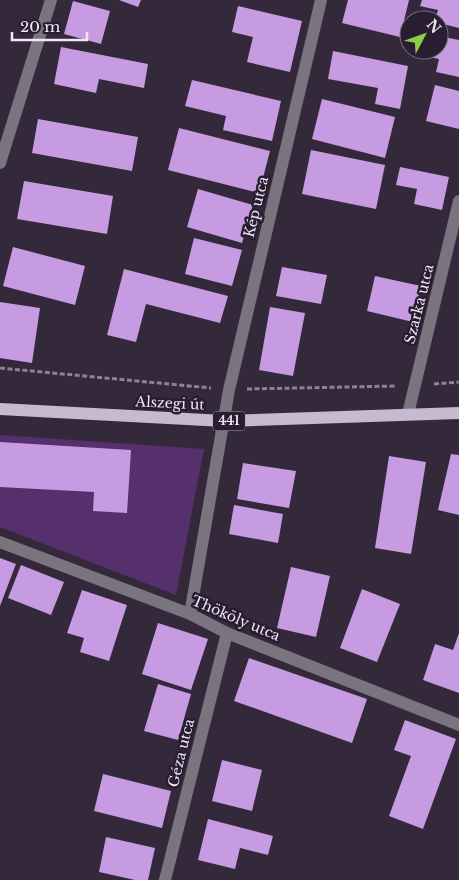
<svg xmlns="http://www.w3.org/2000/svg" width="459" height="880" font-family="'Libre Baskerville',serif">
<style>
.green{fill:#56306c}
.building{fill:#c69be1}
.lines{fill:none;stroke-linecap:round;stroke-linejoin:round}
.path{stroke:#8d8393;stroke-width:3;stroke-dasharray:5 2.5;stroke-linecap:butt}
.minor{stroke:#7a747e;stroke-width:12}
.major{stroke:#c7bacf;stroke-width:12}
.labels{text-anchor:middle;stroke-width:5;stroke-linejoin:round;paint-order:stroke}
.shield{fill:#291e31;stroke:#b4abba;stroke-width:1}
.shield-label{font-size:12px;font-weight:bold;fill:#efe7f4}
.street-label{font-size:14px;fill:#efe7f4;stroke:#291e31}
</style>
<rect width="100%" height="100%" fill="#34283b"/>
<path class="green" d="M0,435L204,449L176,595L0,527Z"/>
<path class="building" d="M119,0H141L138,7Z
M348,0H409L400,37L342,23Z
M422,0H459V28L439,23V20H435L438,10L420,6Z
M73,1L110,11L101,44L64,34Z
M238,6L302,21L290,72L247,62L253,37L232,32Z
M439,36L459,40V77L436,72L439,59L421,55L422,50H439Z
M61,47L148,64L144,88L99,79L96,93L54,84Z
M333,51L408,66L400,109L375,104L378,88L328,79Z
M192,80L281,101L272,141L223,130L226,116L185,106Z
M435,85L459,91V129L426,121Z
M322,99L395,117L385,158L312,139Z
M38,119L138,137L132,171L32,153Z
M179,128L270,151L259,193L168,170Z
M311,150L385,165L376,209L302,194Z
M400,167L449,177L442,210L414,204L417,189L396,185Z
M24,181L113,196L107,234L17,219Z
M198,189L253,205L242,243L187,227Z
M194,238L242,250L232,286L185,274Z
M13,247L85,266L75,305L3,286Z
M282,267L327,275L321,304L276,296Z
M124,269L228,296L220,323L146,304L136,342L107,335Z
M375,276L421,286L413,322L367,311Z
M0,302L40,308L32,363L0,358Z
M270,307L305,313L293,376L259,370Z
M0,442L131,450L127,513L93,511L94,492L0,487Z
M451,454L459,455V515L438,510Z
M389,456L426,462L411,554L375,548Z
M243,463L296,471L289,508L237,499Z
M234,505L283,514L278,543L229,534Z
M0,558L16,564L0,606Z
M21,565L64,582L51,615L8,598Z
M291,567L330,576L316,637L277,628Z
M362,589L400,604L377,662L340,648Z
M82,590L127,605L109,661L80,652L84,638L67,633Z
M158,623L208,639L191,690L142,674Z
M459,633V693L423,680L435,644L453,650Z
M249,658L367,699L352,743L234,701Z
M158,684L191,694L178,740L144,731Z
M405,720L456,739L423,829L389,816L411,756L394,750Z
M222,760L262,770L252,811L212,801Z
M103,774L171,791L162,828L94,811Z
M208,819L273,836L268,855L240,848L235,869L198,860Z
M106,837L155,848L148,880H135L99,872Z"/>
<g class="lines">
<path class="path" d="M0,368L211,388
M434,384L459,382
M247,389L396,386"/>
<path class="minor" d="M0,163L51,0
M408,414L459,201
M0,542L190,614L227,633L459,725
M190,614L229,390L321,0
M165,880L227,633"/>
<path class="major" d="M0,409L224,421L459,413"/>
</g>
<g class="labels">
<rect class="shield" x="213" y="411.5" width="32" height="19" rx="4"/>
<g class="shield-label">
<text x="229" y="425">441</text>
</g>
<g class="street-label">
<text transform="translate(256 207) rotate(-76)" y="5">Kép utca</text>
<text transform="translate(419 304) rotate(-76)" y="5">Szarka utca</text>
<text transform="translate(170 403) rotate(3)" y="5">Alszegi út</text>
<text transform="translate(236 618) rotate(23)" y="5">Thököly utca</text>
<text transform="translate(181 753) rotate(-76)" y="5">Géza utca</text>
</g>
</g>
<g transform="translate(424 35) rotate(49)"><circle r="24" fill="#291e31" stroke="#786e7f"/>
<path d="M0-4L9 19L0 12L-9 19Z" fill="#8bce46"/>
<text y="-8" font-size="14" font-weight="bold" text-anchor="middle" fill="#efe7f4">N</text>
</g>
<path d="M12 32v8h75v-8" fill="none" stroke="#efe7f4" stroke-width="2.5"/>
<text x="20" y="32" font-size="15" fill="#efe7f4" stroke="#291e31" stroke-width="4" paint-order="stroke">20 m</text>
</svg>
